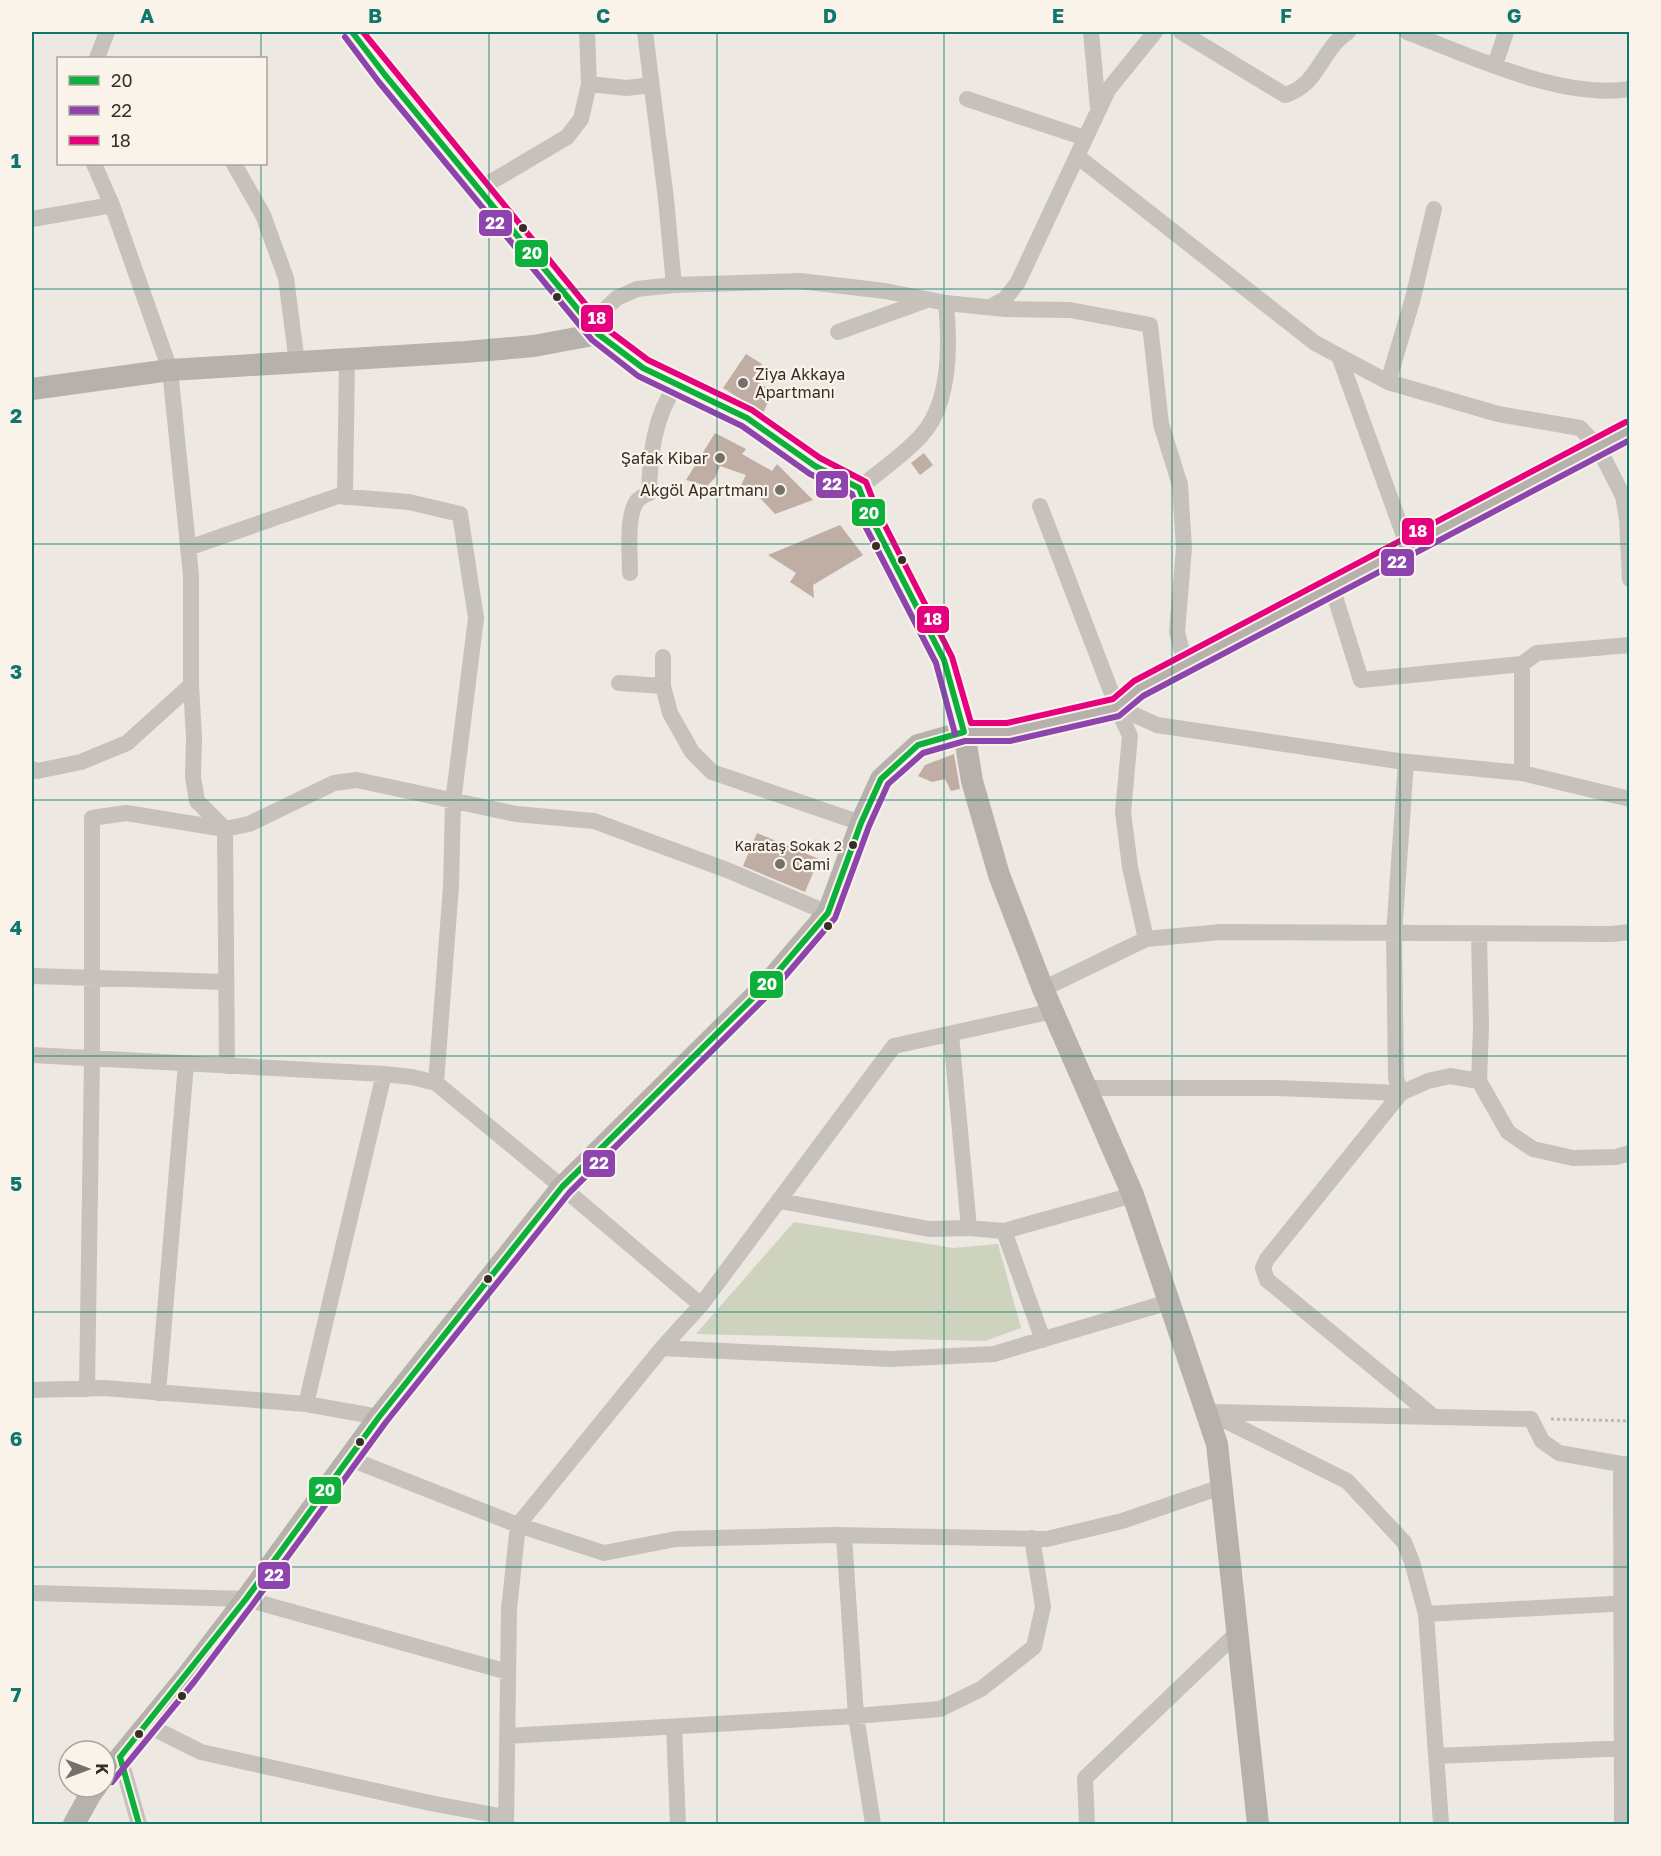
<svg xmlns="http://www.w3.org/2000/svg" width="1661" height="1856" font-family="'Golos Text',sans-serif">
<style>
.green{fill:#cdd3bc}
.building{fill:#c0aea4}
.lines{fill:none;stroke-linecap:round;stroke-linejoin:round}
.path{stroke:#bfb9b3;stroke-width:3;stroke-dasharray:3 3;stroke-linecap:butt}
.street{stroke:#c6c1bb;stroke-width:16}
.secondary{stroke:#b7b1ac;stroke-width:22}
.bus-1-casing{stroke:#f9f3ea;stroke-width:10}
.bus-2-casing{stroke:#f9f3ea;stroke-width:10}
.bus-3-casing{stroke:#f9f3ea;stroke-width:10}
.bus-1{stroke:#0db03a;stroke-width:6}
.bus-2{stroke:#8e44ad;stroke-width:6}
.bus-3{stroke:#e5007d;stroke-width:6}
.grid{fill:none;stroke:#0f766e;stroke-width:1.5;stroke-opacity:0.55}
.bus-dot{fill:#372e29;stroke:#f9f3ea;stroke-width:2}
.poi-dot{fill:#776f6a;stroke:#f9f3ea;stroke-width:2}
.labels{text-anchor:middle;stroke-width:4.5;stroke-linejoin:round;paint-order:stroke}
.bus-label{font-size:14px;fill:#372e29;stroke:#f9f3ea;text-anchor:end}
.poi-label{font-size:16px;fill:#372e29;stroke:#f9f3ea;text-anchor:start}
.line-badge{stroke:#f9f3ea;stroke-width:2}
.badge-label{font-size:16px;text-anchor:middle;font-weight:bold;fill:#fff}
.neatline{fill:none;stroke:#0f766e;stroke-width:2}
.grid-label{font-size:20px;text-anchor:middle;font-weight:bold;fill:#0f766e}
</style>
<rect width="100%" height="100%" fill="#ede8e2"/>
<path class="green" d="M794,1222L953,1248L998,1244L1021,1328L985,1341L696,1334Z"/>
<path class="building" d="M746,354L762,364L752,379L773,391L763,413L723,388Z
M715,433L746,449L742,454L772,471L777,464L813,500L775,514L749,486L741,485L746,475L720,466L715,478L707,486L686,480Z
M924,453L933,465L920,475L911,463Z
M840,525L863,555L813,585L814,598L790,582L796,573L768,555Z
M954,754L960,789L951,791L945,779L932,782L918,776L925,765Z
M757,833L819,859L805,892L743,866Z"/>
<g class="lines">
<path class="path" d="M1551,1419L1630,1421"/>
<path class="street" d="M645,32L666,199L674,285
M1091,32L1098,108
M1181,32L1285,95C1319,85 1321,49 1348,32
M1407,32C1471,56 1561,100 1630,89
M97,58L107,32
M1495,65L1506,32
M589,84L627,88L651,85
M967,99L1085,138
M1077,156L1315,343L1388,382L1498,414L1580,428L1598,447L1623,496L1627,519L1630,579
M234,164L263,215L286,278L297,363
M479,189L567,137L581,119L589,84L587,32
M32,219L112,205
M990,307L1005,299L1018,282L1108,90L1155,32
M589,324L617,298L637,289L674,285L800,281L885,291L946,303L1005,309L1070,310L1150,325L1161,424L1180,485L1184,548L1177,632L1185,664
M838,332L927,300
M1339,356L1408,547
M1388,382L1413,298L1434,209
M859,488C879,472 902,456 920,437C951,405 950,344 946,303
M345,497L347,360
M1040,506L1117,707L1130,736L1123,812L1130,867L1146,939
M188,548L338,496L409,502L460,514L476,618L453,802L451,886L436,1083
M630,573C630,554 626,516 637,501C640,497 645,495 649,493C650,454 654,416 677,384
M1332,587L1361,680L1522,664L1537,653L1630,645
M663,657V686L670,713L692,752L712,772L861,823
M1522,664V773
M619,683L663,686
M191,685L194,737L193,777L197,801L225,829L249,824L334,783L357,780L516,814L594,821L727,870L828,913
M1117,707L1157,725L1398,761L1522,773L1630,799
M32,769L37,771L81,762L127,743L191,685V575L170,370L112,205L94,164
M1479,933L1481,1027L1479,1081L1508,1132L1533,1149L1573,1158L1616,1157L1630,1153
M32,976L226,982
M1043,989L1146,939L1221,932L1612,934L1630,932
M951,1034L969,1228
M32,1055L384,1074L412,1077L436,1083L562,1187L701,1305
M1086,1088H1277L1401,1093
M1401,1093L1396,1078L1394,934L1406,762
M780,1201L929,1229L969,1228L1004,1231L1133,1195
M1004,1231L1043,1340
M662,1348L891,1359L994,1354L1169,1302
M87,1389L92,1058V818L126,813L225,829L227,1066
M32,1390L104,1388L306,1404L379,1417
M158,1393L186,1064
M306,1404L384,1074
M1206,1411L1347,1481L1404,1542L1412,1562L1426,1614L1441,1824
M1213,1412L1531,1419L1542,1441L1559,1453L1621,1464H1630
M1434,1417L1267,1280L1263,1268L1267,1259L1401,1093L1428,1081L1450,1076L1479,1081
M348,1458L518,1525L604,1553L676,1539L834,1535L1047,1539L1122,1521L1221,1487
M1621,1464L1622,1824
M844,1536L856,1716L873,1824
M32,1593L246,1599L508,1672
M1426,1614L1630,1603
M147,1725L201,1752L430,1803L505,1817
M674,1727L678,1824
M507,1736L856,1716L940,1709L981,1689L1034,1647L1043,1607L1032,1538
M1436,1756L1630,1748
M120,1757L139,1824
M506,1824L509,1609L518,1525L662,1348L701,1305L894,1046L1053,1011
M1087,1824L1085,1778L1237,1633"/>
<path class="secondary" d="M352,32L385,75L598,334L643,368L747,418L815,466L859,488L869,514L944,660L964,732L972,781L999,875L1043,989L1133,1195L1217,1444L1258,1824
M32,389L170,370L465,352L534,346L598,334
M105,1776L187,1676L246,1599L379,1417L562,1187L769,982L828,913L861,823L881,779L918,745L964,732H1008L1117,707L1138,689L1630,430
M74,1824L90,1795L96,1787"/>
<g class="bus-1-casing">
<path id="bus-1" d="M352,32L385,75L598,334L643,368L747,418L815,466L859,488L869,514L944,660L964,732
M120,1757L246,1599L379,1417L562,1187L769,982L828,913L861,823L881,779L918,745L964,732
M120,1757L139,1824"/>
</g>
<g class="bus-2-casing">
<path id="bus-2" d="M345,37L378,81L592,340L638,376L742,426L810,474L852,494L861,518L936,663L955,734
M112,1782L194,1682L253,1604L386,1422L569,1193L775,988L835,918L869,826L888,784L923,753L965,741H1010L1119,716L1143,696L1630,440"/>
</g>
<g class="bus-3-casing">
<path id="bus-3" d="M363,32L604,327L648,360L752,410L820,458L866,482L877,510L952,657L971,723H1007L1113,699L1134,681L1626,422"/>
</g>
<use href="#bus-1" class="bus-1"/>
<use href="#bus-2" class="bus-2"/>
<use href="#bus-3" class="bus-3"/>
</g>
<path class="grid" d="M261,32V58M489,32V1824M717,32V1824M944,32V1824M1172,32V1824M1400,32V1824M261,164V1824M32,289H1630M32,544H1630M32,800H1630M32,1056H1630M32,1312H1630M32,1567H1630"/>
<g class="bus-dot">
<circle cx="523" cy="228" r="5"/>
<circle cx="557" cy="297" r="5"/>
<circle cx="876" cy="546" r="5"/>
<circle cx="902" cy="560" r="5"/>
<circle cx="853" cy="845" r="5"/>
<circle cx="828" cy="926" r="5"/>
<circle cx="488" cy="1279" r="5"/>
<circle cx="360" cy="1442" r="5"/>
<circle cx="182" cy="1696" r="5"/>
<circle cx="139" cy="1734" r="5"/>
</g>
<g class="poi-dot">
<circle cx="743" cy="383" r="6"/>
<circle cx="720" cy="458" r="6"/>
<circle cx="780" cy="490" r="6"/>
<circle cx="780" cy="864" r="6"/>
</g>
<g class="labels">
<g class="bus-label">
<text x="842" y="851">Karataş Sokak 2</text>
</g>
<g class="poi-label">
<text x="755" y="380">Ziya Akkaya<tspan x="755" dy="18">Apartmanı</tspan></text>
<text x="708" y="464" text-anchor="end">Şafak Kibar</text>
<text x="768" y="496" text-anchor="end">Akgöl Apartmanı</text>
<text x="792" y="870">Cami</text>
</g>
</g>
<g class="line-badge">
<rect x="478" y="209" width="35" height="28" rx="6" fill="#8e44ad"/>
<rect x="514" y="239" width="35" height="29" rx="6" fill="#0db03a"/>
<rect x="580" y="304" width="34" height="29" rx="6" fill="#e5007d"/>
<rect x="815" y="470" width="34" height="29" rx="6" fill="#8e44ad"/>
<rect x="851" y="498" width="35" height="29" rx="6" fill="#0db03a"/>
<rect x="1401" y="517" width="34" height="29" rx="6" fill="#e5007d"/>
<rect x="1380" y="548" width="35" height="29" rx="6" fill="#8e44ad"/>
<rect x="916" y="605" width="34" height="29" rx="6" fill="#e5007d"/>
<rect x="749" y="970" width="35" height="29" rx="6" fill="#0db03a"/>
<rect x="582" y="1149" width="34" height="29" rx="6" fill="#8e44ad"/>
<rect x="308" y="1476" width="34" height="29" rx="6" fill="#0db03a"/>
<rect x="257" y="1561" width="34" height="29" rx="6" fill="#8e44ad"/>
</g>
<g class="badge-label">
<text x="495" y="229">22</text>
<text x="532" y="259">20</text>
<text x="597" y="324">18</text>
<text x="832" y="490">22</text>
<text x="869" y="519">20</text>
<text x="1418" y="537">18</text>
<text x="1397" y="568">22</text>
<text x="933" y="625">18</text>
<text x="767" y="990">20</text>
<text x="599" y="1169">22</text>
<text x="325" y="1496">20</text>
<text x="274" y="1581">22</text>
</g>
<rect width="1661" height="1856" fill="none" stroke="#f9f3ea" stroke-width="66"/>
<rect x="57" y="57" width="210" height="108" fill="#f9f3ea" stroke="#aba49d" stroke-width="1.5"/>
<rect x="69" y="76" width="30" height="9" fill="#0db03a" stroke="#aba49d" stroke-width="1.5"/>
<text x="111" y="87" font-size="18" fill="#372e29">20</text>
<rect x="69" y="106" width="30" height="9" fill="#8e44ad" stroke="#aba49d" stroke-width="1.5"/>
<text x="111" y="117" font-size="18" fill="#372e29">22</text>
<rect x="69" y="136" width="30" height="9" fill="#e5007d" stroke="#aba49d" stroke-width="1.5"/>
<text x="111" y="147" font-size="18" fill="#372e29">18</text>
<g transform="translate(87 1769) rotate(90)"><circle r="28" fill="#f9f3ea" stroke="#aba49d" stroke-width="1.5"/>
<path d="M0-4.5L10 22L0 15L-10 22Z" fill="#776f6a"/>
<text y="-9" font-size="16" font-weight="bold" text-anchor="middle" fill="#372e29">K</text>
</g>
<rect x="33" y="33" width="1595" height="1790" class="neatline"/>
<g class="grid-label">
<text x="147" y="23">A</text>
<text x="375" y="23">B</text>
<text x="603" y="23">C</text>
<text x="830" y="23">D</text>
<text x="1058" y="23">E</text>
<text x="1286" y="23">F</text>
<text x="1514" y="23">G</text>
<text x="16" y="168">1</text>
<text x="16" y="423">2</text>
<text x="16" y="679">3</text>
<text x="16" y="935">4</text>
<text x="16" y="1191">5</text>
<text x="16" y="1446">6</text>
<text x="16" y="1702">7</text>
</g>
</svg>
